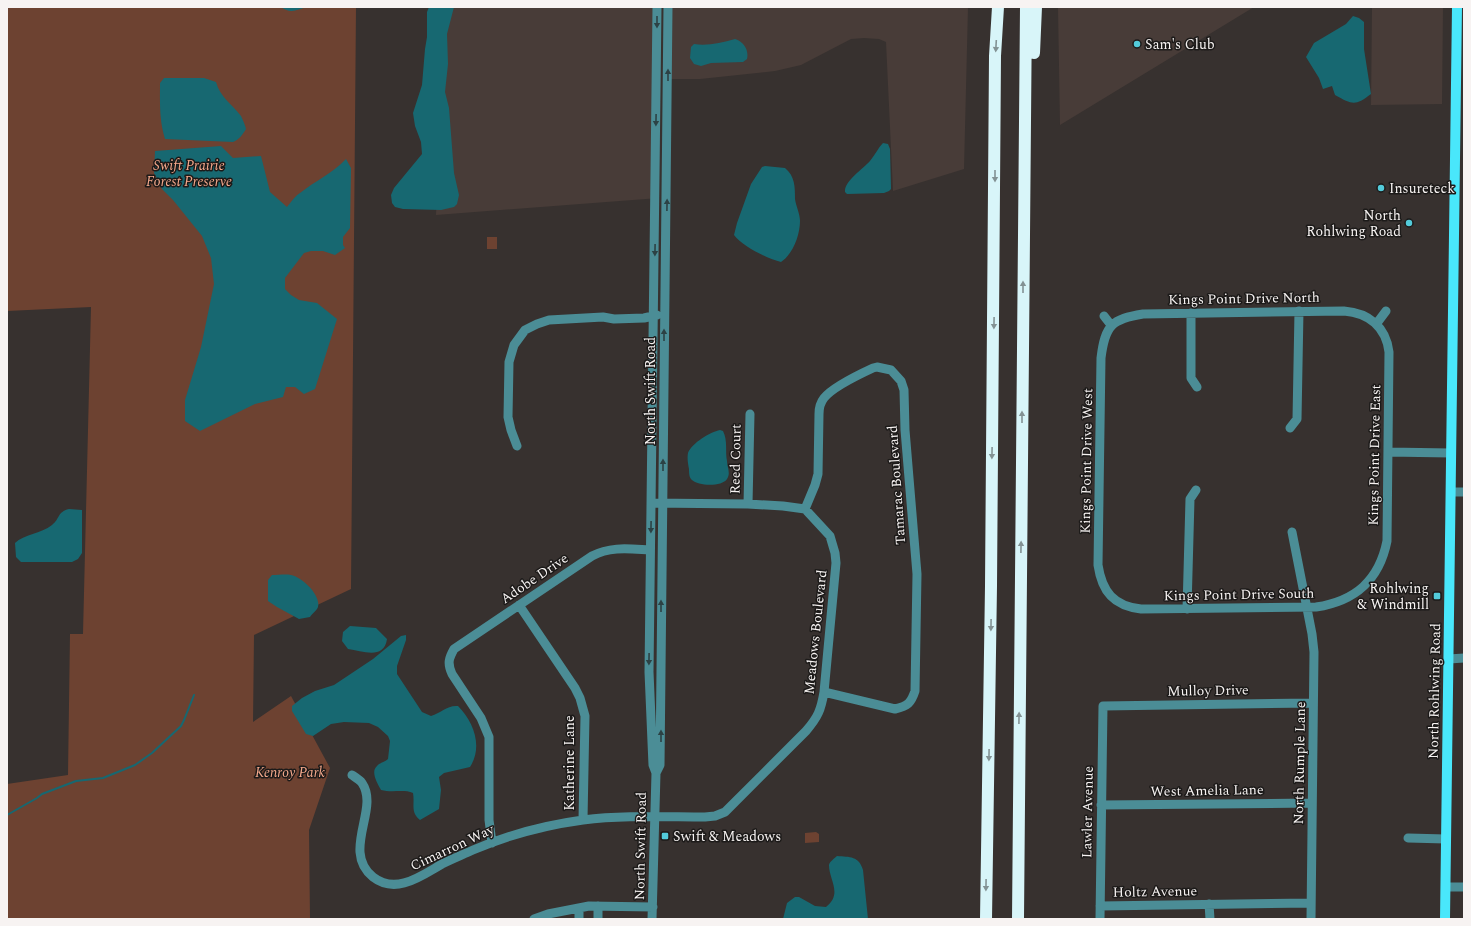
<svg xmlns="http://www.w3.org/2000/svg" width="1471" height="926" font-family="Spectral,serif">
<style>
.built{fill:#483c38}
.green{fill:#6d4231}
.water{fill:#176871}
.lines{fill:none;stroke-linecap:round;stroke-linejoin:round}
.stream{stroke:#176871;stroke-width:2}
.minor{stroke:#4b8d96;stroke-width:9}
.major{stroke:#49e7fb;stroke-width:10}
.highway{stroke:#d8f5f9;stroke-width:12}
.oneway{fill:#2c4245}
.oneway2{fill:#839294}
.poi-dot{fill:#53cbda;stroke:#1c1a19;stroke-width:1.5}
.labels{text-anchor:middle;stroke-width:3;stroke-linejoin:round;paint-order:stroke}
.poi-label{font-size:14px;fill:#f7f3f2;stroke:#1c1a19;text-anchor:start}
.park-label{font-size:14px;font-style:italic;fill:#f5a98c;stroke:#1c1a19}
.street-label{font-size:14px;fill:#f7f3f2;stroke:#1c1a19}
</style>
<rect width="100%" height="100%" fill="#37312f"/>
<path class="built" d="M445,7H661L659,198L436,215Z
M668,7H968L964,169L893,191L886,42L879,39L864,38L851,39L801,65L775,71L700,79H667Z
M1058,7H1254L1060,125Z
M1372,7H1443L1442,104L1371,105Z"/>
<path class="green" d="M7,7H356L351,589L254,635L253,722L291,696L330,768L309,830L310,919H7V784L68,775L70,634H83L91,307L7,311Z
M487,237H497V249H487Z
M816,832L819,834V842L805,843V833Z"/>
<path class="water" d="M281,7H307C297,10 290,14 281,7Z
M429,7H454L447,34L448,64L445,92L449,108L454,173L459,195L457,204L454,207L441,210L403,209L395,207L392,203L391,195L394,188L422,154L421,142L415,126L413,113L422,85L425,49L427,37V12Z
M1353,16L1359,18L1364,22V49L1371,94C1355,106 1353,105 1335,95L1332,86L1323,89L1319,78L1306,57L1314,43L1346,24Z
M735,39C744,42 749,50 747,59L743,62L711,63L701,66L694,64L690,58L691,47L694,44C707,46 721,43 735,39Z
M164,78H204L216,82C220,97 232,104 241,116C243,120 245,125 246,129C243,134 239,140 233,142L165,139C159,120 160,102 160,83Z
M883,143L888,144L890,149L891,189L889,191L884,193L847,194L845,192C844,181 863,169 870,161C875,155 878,148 883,143Z
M221,146L233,158L261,156L270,192L287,207C291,202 295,196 300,193C315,181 333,173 346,159L351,168L350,228L343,237V245L345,248L335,255L323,251H311L304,253L285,278V289L291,295L299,300L317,303L337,319L315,389L304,394L295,387H286L283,397L255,404L200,431L185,421V400L201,347L214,284L211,258L202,236L173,200L162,189L154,173L155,151Z
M765,166L785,168C795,176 795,187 795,199C796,206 800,214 800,221C800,235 793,254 781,262C768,259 742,246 734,235L737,223L751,184L762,167Z
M720,430L723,431C728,441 725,451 727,461C727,467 731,473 727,479C722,487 698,486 692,480C689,478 689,472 689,469C688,464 687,458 688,453C692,443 710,432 720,430Z
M69,509L82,510V553L78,559L72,562H21L16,557L15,543C24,534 41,534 52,525C60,519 57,512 69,509Z
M272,575C278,575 286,574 291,575C302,577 321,595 318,607C317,610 312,614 310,617L299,619L277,607L268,601V580Z
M350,626L376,628L387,639C384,660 363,651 348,649L342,641L343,632Z
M406,635V640L397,666V674L422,712L431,716C441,713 447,705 458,706C474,722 483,747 470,767L444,773L439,777L441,790L439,809L420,820C410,812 415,804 413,793C404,789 392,793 381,790C378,784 370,772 377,766C379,763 385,762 388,759L390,741L388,736L378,727L369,723L344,722L331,724L313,736L306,734L292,711V706L302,698L315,691L334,685L373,659L401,636Z
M837,856C850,857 859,856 863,870L868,919H783L787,903L795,897H799L815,906L826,907C843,894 829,880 829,865C830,861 834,859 837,856Z"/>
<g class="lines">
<path class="stream" d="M7,815L37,798L42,794L76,781L103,778L135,765L152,753L181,726L184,720L194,695"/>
<path class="minor" d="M1344,311C1369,313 1386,327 1389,352L1387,541C1379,581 1355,601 1316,607L1141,609C1114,606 1102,592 1098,565L1101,358C1105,325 1112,319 1143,314Z
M1191,313V378L1197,387
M1104,316L1111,325
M1377,323L1386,311
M1290,428L1297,419L1299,311
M517,446L511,430L508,417L509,362L514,345L525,330L537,324L549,320L603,317L614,319L644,318L657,315
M1388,452L1451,453
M1451,492H1464
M748,504L750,414
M805,509L815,485L818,474L819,414C819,408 820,403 824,398C832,388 860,374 873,368L877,367L891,370L901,381L904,390L905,430L917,574L915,691C911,703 908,706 895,709L824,692
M1292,532L1312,634L1314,652L1311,919
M519,605L575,688L580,698L585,716L583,820
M1187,609L1190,499L1196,490
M1449,659L1464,658
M656,773L660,765L668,7
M352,775C355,777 360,780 362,783C380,809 341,851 373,877C396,895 421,876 442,864C452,859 462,855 473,850C508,835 546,825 583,820C623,815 665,817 705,817L715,816L725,812L806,731C818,717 821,710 824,692L836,563L835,553L830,536L805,509L783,506L748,504L651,503
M1101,805L1312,803
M1408,838L1446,839
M492,843L489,820V737L481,718L452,674C447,663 449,658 454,649L592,556C611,546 630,549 650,550
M1446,887H1464
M1209,904L1210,919
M598,906V919
M1100,906L1311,903
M534,919L548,914L589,906L653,907
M579,919V908
M652,919L656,773L653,765L649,672L657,7
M1100,919L1103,706L1313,703"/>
<path class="major" d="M1445,919L1457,7"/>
<path class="highway" d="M1034,53L1036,7
M986,919L991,586L995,56L998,7
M1018,919L1026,7"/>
</g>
<defs><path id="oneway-solid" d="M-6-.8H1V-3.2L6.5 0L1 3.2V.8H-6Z"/></defs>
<g class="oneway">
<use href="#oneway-solid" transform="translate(657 22) rotate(90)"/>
<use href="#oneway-solid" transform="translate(668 75) rotate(-90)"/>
<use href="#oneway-solid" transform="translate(656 120) rotate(91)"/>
<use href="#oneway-solid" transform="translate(667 205) rotate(-89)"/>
<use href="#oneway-solid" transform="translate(655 250) rotate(91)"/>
<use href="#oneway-solid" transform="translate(664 335) rotate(-90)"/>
<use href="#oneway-solid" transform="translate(663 465) rotate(-90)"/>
<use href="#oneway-solid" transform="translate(651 527) rotate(91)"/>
<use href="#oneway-solid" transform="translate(661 606) rotate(-90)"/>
<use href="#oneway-solid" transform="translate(649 659) rotate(91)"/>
<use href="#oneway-solid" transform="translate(661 736) rotate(-90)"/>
</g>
<g class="oneway2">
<use href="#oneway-solid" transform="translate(996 46) rotate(93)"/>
<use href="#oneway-solid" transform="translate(995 176) rotate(90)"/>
<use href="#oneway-solid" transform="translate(1023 287) rotate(-90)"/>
<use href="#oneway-solid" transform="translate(994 323) rotate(91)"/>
<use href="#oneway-solid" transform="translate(1022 417) rotate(-90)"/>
<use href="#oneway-solid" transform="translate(992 453) rotate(91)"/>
<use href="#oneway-solid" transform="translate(1021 547) rotate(-89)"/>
<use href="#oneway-solid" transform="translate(991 625) rotate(91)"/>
<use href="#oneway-solid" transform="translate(1019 718) rotate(-89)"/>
<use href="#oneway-solid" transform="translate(989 755) rotate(91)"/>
<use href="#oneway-solid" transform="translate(986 885) rotate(91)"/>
</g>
<g class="poi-dot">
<circle cx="1137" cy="44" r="4"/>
<circle cx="1381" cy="188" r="4"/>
<circle cx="1409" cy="223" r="4"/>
<rect x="1433" y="592" width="8" height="8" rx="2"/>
<rect x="661" y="832" width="8" height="8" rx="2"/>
</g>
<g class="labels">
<g class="poi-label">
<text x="1145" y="49">Sam's Club</text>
<text x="1389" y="193">Insureteck</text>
<text x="1401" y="220" text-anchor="end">North<tspan x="1401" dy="16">Rohlwing Road</tspan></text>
<text x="1429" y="593" text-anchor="end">Rohlwing<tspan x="1429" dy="16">&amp; Windmill</tspan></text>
<text x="673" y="841">Swift &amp; Meadows</text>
</g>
<g class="park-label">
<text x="189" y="170">Swift Prairie<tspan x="189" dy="16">Forest Preserve</tspan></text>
<text x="290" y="777">Kenroy Park</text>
</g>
<g class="street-label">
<text transform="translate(1244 298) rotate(-1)" y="5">Kings Point Drive North</text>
<text transform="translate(650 391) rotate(-90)" y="5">North Swift Road</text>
<text transform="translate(1374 455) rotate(-89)" y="5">Kings Point Drive East</text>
<text transform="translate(735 459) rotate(-89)" y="5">Reed Court</text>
<text transform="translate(1086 461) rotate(-89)" y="5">Kings Point Drive West</text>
<text transform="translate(896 485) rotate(-94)" y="5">Tamarac Boulevard</text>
<text transform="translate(534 578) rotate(-34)" y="5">Adobe Drive</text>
<text transform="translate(1239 594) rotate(-1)" y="5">Kings Point Drive South</text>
<text transform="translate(815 632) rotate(-84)" y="5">Meadows Boulevard</text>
<text transform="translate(1208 690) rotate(-1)" y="5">Mulloy Drive</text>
<text transform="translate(1434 691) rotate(-89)" y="5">North Rohlwing Road</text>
<text transform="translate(569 763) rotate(-90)" y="5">Katherine Lane</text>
<text transform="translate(1299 763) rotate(-89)" y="5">North Rumple Lane</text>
<text transform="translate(1207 790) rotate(-1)" y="5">West Amelia Lane</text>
<text transform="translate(1087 812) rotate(-89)" y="5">Lawler Avenue</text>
<text transform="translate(640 846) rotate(-89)" y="5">North Swift Road</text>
<text transform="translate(452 847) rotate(-25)" y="5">Cimarron Way</text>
<text transform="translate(1155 891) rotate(-1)" y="5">Holtz Avenue</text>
</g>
</g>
<rect width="1471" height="926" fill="none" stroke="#f7f3f2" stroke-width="16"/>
</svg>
